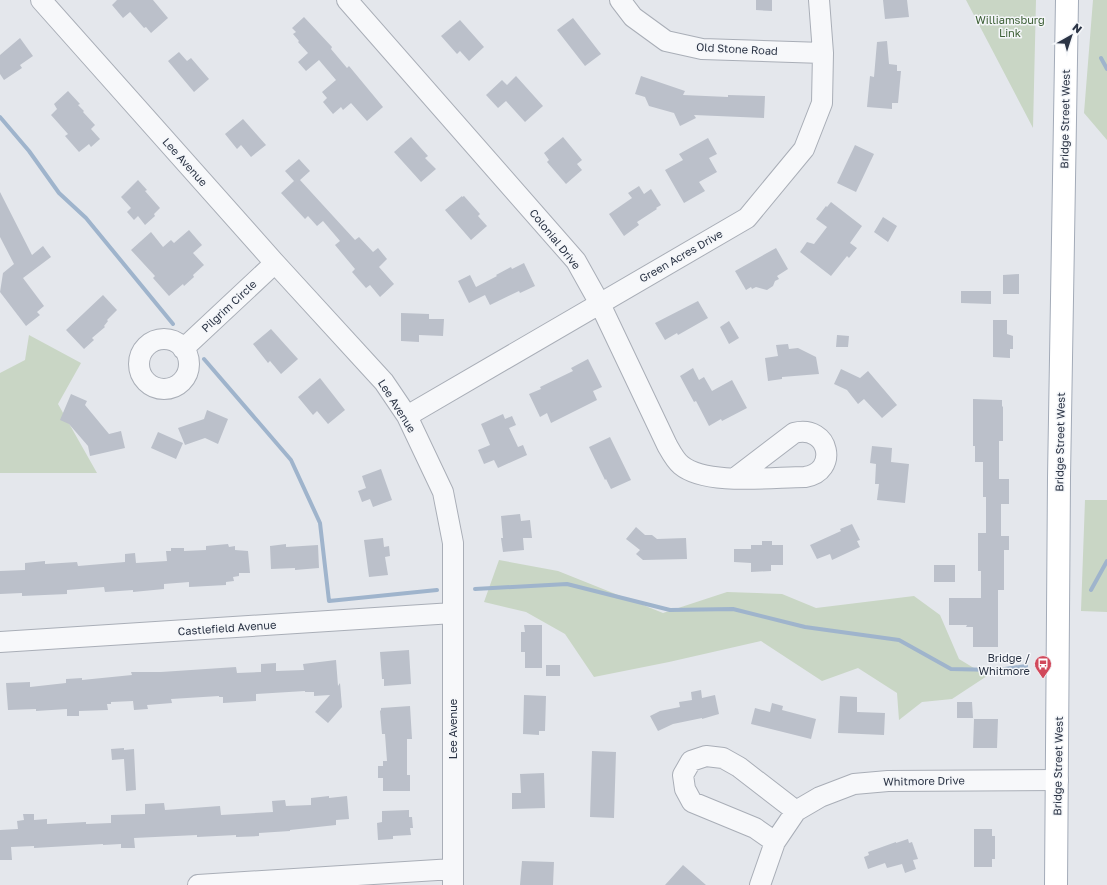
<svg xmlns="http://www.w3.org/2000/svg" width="1107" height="885" font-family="'Golos Text',sans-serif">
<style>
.green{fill:#c9d6c5}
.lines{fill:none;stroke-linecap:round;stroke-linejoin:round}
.stream{stroke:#9fb4cc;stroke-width:4}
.building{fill:#bbc0ca}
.minor-casing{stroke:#a9aeb7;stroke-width:22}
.major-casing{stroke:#a3abb8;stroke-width:24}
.minor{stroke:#f7f8fa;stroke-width:20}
.major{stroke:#fff;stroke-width:22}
.labels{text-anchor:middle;stroke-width:3;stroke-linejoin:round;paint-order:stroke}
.park-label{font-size:11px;fill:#3f6138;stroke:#f4f6f9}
.street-label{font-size:11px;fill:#2b3445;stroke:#f4f6f9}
.poi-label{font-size:11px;fill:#2b3445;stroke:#f4f6f9;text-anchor:end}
</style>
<rect width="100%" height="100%" fill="#e4e7ec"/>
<path class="green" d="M966,0H1036L1033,128Z
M1093,0H1107V140L1084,113Z
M29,335L81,363L58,404L97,473H0V373L25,360Z
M1085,500H1107V612L1081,611Z
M499,560L558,571L663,613L727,592L782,594L816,608L914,596L940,615L959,659L987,676L952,699L922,702L899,720L897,693L858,668L822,681L761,641L669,662L594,677L565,634L526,612L484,602Z"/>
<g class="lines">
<path class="stream" d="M1101,58L1107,69
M0,117L29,151L59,193L86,218L173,324
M204,359L291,460L320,523L329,601L437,590
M475,589L567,584L670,610L733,609L805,627L899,640L951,669L998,670L1026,666
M1091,590L1107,561"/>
</g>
<path class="building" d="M117,0H153L168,18L151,33L146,27L144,28L130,12L123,18L112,5Z
M756,0H772V11L756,10Z
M883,0H907L909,17L885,19Z
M304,17L332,47L331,49L347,68L349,66L383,107L367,121L351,103L343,110L341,107L333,114L323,102L327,98L322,92L336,80L319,60L306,71L298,62L308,53L298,42L299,41L293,34L296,32L292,28Z
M573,18L601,54L585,66L557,30Z
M460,20L484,47L469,61L460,51L457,54L441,36Z
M20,38L33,56L20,65L22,68L4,80L0,74V55Z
M887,41L889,64L897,65V71H901L898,103H892V109L867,107L870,76L874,77L877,42Z
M179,52L187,61L191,58L209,79L194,92L168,61Z
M516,76L543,106L525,122L506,101L498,108L486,95L502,80L507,85Z
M641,76L685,91L683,95L728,97V95L765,96L764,118L694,115L696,118L680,126L674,113L649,106L645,97L635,94Z
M68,91L80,104L78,105L84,111L83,112L95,125L91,129L100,139L91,147L89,144L79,152L65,136L68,134L51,115L57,109L54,104Z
M243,119L266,145L251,157L241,145L237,149L225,134Z
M411,137L428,156L425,158L436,169L421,182L394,152Z
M563,137L582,160L577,164L582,170L566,184L547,162L549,160L544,153Z
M708,138L717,154L709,158L717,172L699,182L705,191L684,203L665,170L683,160L679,154Z
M855,145L874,154L856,192L837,183Z
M299,159L310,171L300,180L355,240L359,237L373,252L378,248L387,259L379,267L394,284L380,297L370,285L366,288L352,272L355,269L335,245L340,241L323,221L317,226L308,216L305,219L281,193L294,181L285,171Z
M138,180L147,190L145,191L160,208L154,214L155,216L145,225L138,216L134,220L127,212L131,208L121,197Z
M639,186L644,194L651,189L661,205L656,208L657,209L637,222L639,225L624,236L609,214L632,198L628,193Z
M0,192L32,255L43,246L51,257L23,278L44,306L37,312L40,315L26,326L0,292L3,273L14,264L0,237Z
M462,196V197L464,196L480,214L478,216L487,226L471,240L445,210Z
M831,202L862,226L850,243L857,248L849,258L847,256L831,276L800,252L807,242L814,244L827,227L816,219L826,206L827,207Z
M883,217L897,226L888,242L874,232Z
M189,230L202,245L193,253L204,265L193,275L194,277L184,286L183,284L169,296L153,278L155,276L131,250L151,232L163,247L171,240L174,243Z
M776,248L788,269L777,276L779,279L775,281L773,286L767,290L756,287L752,289L751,287L746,290L735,271Z
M524,263L535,286L520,293L519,291L490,305L485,295L469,303L458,281L470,275L476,287L497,276L496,275L511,267L512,269Z
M1019,274V294H1003V275Z
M961,291H991V304L961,303Z
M103,295L117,310L107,320L108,321L104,326L105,327L92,338L94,340L84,349L66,330Z
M698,301L708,318L678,335L677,333L665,340L655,323Z
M401,313L429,314V319H444L443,336L419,335V342L401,341Z
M993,320H1007V334L1013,336V349H1010V358L993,357Z
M729,321L739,338L729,344L720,327Z
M271,329L298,359L281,374L270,361L268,363L253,344Z
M837,335L849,336L848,347H836Z
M788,344L789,349L798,348L816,357L819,374L782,377V379L768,381L765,358L778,356L776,345Z
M588,359L602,387L593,391L597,400L551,423L547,413L540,417L529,394L541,389L540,387L573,371L571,368Z
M693,368L699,380L704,377L712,391L732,380L747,408L722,421L721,419L709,426L696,401L694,402L680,376Z
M841,369L860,378L868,371L897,405L882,418L864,399L858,404L847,390L834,384Z
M320,378L345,410L328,424L317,411L313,415L298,397Z
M71,394L87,401L85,405L109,434L121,431L125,448L90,456L88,446L69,424L60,420Z
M973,399L1002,400V406L1003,407V441H999V479H1009V504H1001V536H1009V550H1004V590H998V647H973V627H966L967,625H949V598H981V571H978V533H986V497H983V462H975V446H973Z
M207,410L228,419L218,444L205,438L185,445L178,428L204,419Z
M503,414L505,419L512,416L516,425L509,428L518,447L523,445L527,455L498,468L494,460L484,464L478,450L490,445L481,424Z
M158,432L183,443L176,459L151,448Z
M610,437L631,480L611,489L606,479L605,480L589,447Z
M872,446L892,448L891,462L909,464L905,503L877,500L879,484H875L876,464L870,463Z
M381,469L392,500L373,507L370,499L362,502L358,491L366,488L362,476Z
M520,514L521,521L530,520L532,538H523L524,550L503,552L501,538H503L501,516Z
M852,524L860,540L857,541L860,547L832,560L830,554L817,559L810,545L841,531L840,529Z
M636,527L645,535H652L657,539L686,538L687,559L643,560L636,554L640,550L626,539Z
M383,538L384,547L389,546L390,556L385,557L388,575L369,577L364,540Z
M762,541H772V545H783V565H771V571L751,572V563L734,562V549H751V545H762Z
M228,544L229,547L235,546V550L248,551L250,573H239V576L233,577L234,581L226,582V585L189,587V582L164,584V589L133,592V590L105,592L104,587L67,590V594L22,596V593L0,594V571L25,570V563L45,561V564L77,562L78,566L125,562V554L135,553L136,563L167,561L166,551H171V548H184V551L206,550V546Z
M286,544V547L318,545L319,568L295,570V568L271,569L270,546Z
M934,565H955V582H934Z
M524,625H542V668H525V652H521V632H525Z
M409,650L411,684L384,686V679H382L380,652Z
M336,660L338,686L340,683L342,707L328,723L315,712L330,695L314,696V692H305V691L256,694V701L223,703V697H219V696L171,699L172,703L147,705L148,709L134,710L133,701L111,702V704H107L108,710L79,711V716H67V709L36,711V709L8,710L6,683L30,682V687L66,683V679L82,678V680L132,675L131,672H161L236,667L237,673L261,672V664L276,663V671L304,670L303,664Z
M546,665H560V676H546Z
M701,690L702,698L715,695L719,714L702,719V718L673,724L658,731L650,716L660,711L680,707L679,702L692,700L691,692Z
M524,695L546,696L545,731H539V735L523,734Z
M840,696L857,697V712L885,713L884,735L838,733Z
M957,702H972L973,718H957Z
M772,703L783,706L782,710L816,719L811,739L751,724L755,708L770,712Z
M410,706L412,739H407V775H410V791H383V778H378V766H383V761H387L385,734H382L380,711L381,710V708Z
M974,719H998L997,748H973Z
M124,748V750L134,749L136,790L126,791L124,759L112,760L111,749Z
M592,751L616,752L614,818L590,817Z
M544,773L545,808L512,809V793H521L520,774Z
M329,796V798L347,796L349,819L336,820V825L290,830V831L259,833V836L236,837V835L197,837V835L134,838L135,848H121V844L103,845V844L34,848V846L11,847L12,860H0V830L18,829L17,821L24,820L23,814H34V820L47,819V824L86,822V824L111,823V815L145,814V804L164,803L165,810L220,806L221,815L273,812L272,801L285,800L286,806L311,805V798Z
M409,810V817H412L413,828H410L411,835L393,836V839L378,840L377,823L382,822V811Z
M974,829H992V836H995V859H992V867H974Z
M908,839L909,843L912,842L918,859L913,860L916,869L905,873L902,864L887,868L885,863L868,869L864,857L869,855L868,852L896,842V843Z
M522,861L554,862L553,885H520Z
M683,865L706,885H665Z"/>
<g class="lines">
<g class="minor-casing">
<path id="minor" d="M41,0L275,263L384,382L407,416L443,492L453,543V885
M347,0L576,261L600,304L667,445C671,452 675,460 681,465C706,486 773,477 805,477C839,472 830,424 794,433L735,478
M620,0L633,17L666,41L702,49L823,53
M139 364a25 25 0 1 1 50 0a25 25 0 1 1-50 0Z
M183,349L275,263
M407,416L747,218L804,149L822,103L823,53L819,0
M0,642L453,613
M775,842L755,828L692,802L685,789L683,775L691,761L706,756L723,758L739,767L796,811
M198,885L453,869
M760,885L775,842L796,811L820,797L854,784L888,781L1058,780"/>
</g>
<g class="major-casing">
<path id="major" d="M1056,885L1059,478L1067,0"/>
</g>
<use href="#minor" class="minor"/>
<use href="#major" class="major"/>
</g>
<defs>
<g id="bus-pin" transform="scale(0.9)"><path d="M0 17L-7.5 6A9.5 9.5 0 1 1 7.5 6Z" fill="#d1495b" stroke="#f4f6f9"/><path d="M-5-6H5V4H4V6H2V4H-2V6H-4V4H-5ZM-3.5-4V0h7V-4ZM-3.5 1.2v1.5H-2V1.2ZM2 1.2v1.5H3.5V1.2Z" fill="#fff"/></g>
</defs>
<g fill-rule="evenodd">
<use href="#bus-pin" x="1043" y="664"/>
</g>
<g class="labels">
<g class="park-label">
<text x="1010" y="24">Williamsburg<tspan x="1010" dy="13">Link</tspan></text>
</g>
<g class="street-label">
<text transform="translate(737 49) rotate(3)" y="4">Old Stone Road</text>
<text transform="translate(1065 119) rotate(-89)" y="4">Bridge Street West</text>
<text transform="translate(185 162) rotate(48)" y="4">Lee Avenue</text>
<text transform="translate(555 239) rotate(51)" y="4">Colonial Drive</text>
<text transform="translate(681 256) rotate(-30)" y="4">Green Acres Drive</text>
<text transform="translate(229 306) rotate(-43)" y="4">Pilgrim Circle</text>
<text transform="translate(397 406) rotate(58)" y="4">Lee Avenue</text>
<text transform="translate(1060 442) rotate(-89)" y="4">Bridge Street West</text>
<text transform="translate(227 628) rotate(-4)" y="4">Castlefield Avenue</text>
<text transform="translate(453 729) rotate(-90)" y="4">Lee Avenue</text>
<text transform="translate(1058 766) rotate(-89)" y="4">Bridge Street West</text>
<text transform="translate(924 781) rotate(-1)" y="4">Whitmore Drive</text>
</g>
<g class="poi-label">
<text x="1030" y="662">Bridge /<tspan x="1030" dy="13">Whitmore</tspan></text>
</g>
</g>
<g transform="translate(1071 36) rotate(39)" stroke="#f4f6f9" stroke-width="3" paint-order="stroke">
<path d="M0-3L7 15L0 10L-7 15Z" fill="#2b3445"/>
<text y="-6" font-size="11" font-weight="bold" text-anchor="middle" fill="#2b3445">N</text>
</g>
</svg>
